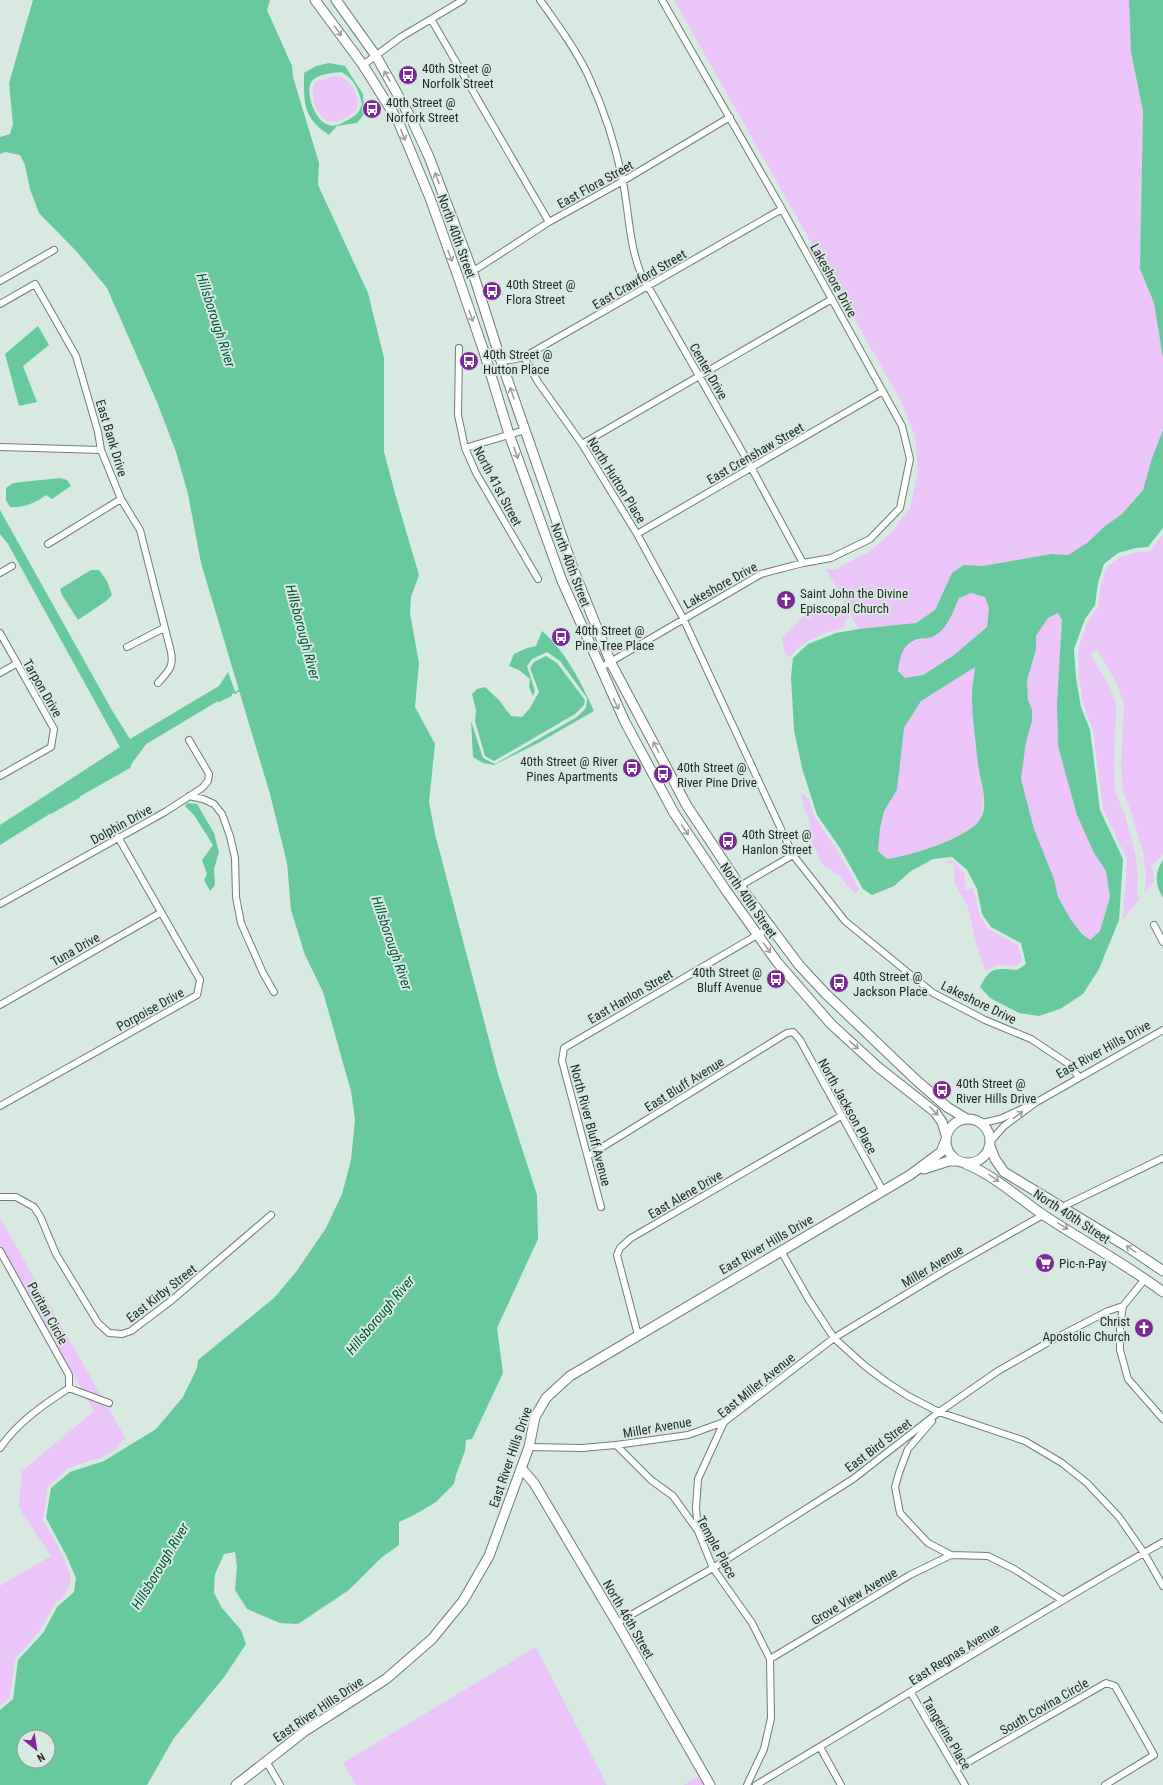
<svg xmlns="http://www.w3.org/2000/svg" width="1163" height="1785" font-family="'Roboto Condensed',sans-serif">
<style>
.green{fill:#ebc4fa}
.water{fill:#68c99f;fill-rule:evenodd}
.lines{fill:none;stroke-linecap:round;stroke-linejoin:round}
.stream{stroke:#68c99f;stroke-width:2}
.street-casing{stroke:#6e7f76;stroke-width:8}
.secondary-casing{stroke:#6e7f76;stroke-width:11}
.street{stroke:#fff;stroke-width:6}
.secondary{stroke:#fff;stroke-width:9}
.oneway{stroke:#9da09f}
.labels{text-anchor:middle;stroke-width:4;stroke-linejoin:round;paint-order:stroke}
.poi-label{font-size:13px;fill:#252c29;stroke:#d7e9e0;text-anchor:start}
.street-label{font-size:13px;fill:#252c29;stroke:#d7e9e0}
.water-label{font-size:14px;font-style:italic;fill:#02553b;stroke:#d7e9e0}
</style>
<rect width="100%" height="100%" fill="#d7e9e0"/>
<path class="green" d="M674,0H1129L1131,52L1143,111L1140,269L1154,303L1163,358V430L1152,458L1143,490L1122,514L1104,527L1087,543L1068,555L1051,554L983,566L964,565L952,573L935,610L916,623L859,629L826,569H836L869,552L891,533L910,508L918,472L915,436L902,403Z
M334,76C351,76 361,96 356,111C350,115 340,122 333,122C318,122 308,94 315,82Z
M1163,534V853L1156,862L1150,866L1153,871L1154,882L1145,892L1146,878L1144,856L1132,814L1123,791L1121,766L1124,704L1117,684L1097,650L1090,654L1110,687L1116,705L1114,765L1115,791L1125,815L1136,857L1138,877L1137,893L1139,900L1123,920L1127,859L1103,809L1093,730L1084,706L1079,678L1078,650L1088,621L1098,607L1101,584L1107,567L1120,557L1137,552L1150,551Z
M971,593L985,597L989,608L987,627L954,655L923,675L905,678L898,671C902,645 907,641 933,637L959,597Z
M825,606L838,612L845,609L850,618H846L844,628C828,631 797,642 790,658L785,653L782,638L803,617Z
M1058,613L1062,620L1057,703L1058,746L1094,853L1106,871L1110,897L1100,931L1090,940L1082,934L1071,920L1058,897L1054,879L1034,829L1021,779L1026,742L1032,721V710L1028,700L1027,680L1036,650V636L1048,618Z
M975,666L972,698L978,765L984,799L981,818L973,828L958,836L935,846L901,857L887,859L878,851L880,828L884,811L897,790L904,728L921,701Z
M801,792L809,799L814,816L837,850L859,889L856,893L847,886L840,876L825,866L820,860L812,843L809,818L804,807Z
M952,860L965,873C963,879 966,884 965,891L973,888L979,914L988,929L1018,945L1022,961L1016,966L999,965L985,970L977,946L968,907L955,884L954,864L944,862Z
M0,1218L126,1439L122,1440L117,1449L103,1457L68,1468L48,1487L43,1519L63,1556L70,1574L71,1585L67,1588V1593L55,1604L40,1630L15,1659L10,1697L0,1706V1586L51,1556L19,1508L22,1471L94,1411L0,1247Z
M536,1647L607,1785H356L343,1763Z
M700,1776L705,1785H683Z"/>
<path class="water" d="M33,0H270L267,10L292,66L293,77L319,163L318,185L368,293L384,358V452L396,497L419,575L411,597L410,613L419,663L415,707L435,744L429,802L435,834L498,1074L537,1195L538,1239L497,1328L503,1373L472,1439L466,1440L465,1451L456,1475L454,1484L436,1502L414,1515L399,1522V1545L381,1558L349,1590L298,1624L280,1623L247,1609L235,1590L237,1567L235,1552L224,1554L215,1574L214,1593L222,1608L241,1630L246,1644L225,1676L174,1738L147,1785H0V1710L13,1699L18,1660L43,1633L57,1607L74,1592L76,1578L66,1555L46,1518L51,1488L70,1472L104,1461L156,1429L183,1397L197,1368L198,1360L274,1298L296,1272L326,1228L342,1194L351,1160L355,1120L351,1091L323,992L305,955L291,910L287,863L270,794L201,563L188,494L176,452L157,402L107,288L77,252L39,213L30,189L25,165L20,155L6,152L0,154V137L10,134L13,124L9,83ZM24,1737H48V1761H24Z
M1129,0H1163V358L1154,303L1140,269L1143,111L1131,52Z
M329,63L345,66L363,94L364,114L357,123L337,126L329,135C302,117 304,102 304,73L316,66ZM341,72C354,78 359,91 362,104C358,115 356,115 346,121C340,124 335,127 329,125C315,122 304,91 312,81C317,74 334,73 341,72Z
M38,326L49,345L23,366L37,402L19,406L5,354Z
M1163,430V528L1148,547L1136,548L1118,553L1104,564L1098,583L1095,605L1085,619L1074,649L1076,678L1081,707L1090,730L1100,810L1123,859L1119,920L1099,969L1083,994L1060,1009L1039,1016L1019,1013L990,998L980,987C990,967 995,968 1017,970L1026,964L1021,943L991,927L982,914L977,889L967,870L952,857L933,859L911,871L894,886L872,895L863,889L840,848L817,815L802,768L794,730L791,677L793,658L808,644L836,633L859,629L916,623L935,610L952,573L964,565L983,566L1051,554L1068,555L1087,543L1104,527L1122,514L1143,490L1152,458ZM971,593L985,597L989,608L987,627L954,655L923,675L905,678L898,671C900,657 902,644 918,639C923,638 929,639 934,636C948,629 953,611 959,598ZM1058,613L1062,620L1057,703L1058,746L1077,815L1094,853L1106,871L1110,897L1100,931L1090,940L1082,934L1071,920L1058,897L1054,879L1034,829L1021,779L1026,742L1032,721V710L1028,700L1027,680L1036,650V636L1048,618ZM975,667C974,677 972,687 972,697C972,717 976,744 978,764C980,781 989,802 981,818C970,838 909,856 887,859L878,851L880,828L884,811L897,790L904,728L921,701Z
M60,478L67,480L71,486L52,499L46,495C36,503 23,508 10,507L6,500V488L13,483Z
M0,510L113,712L130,739L219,686L228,672L236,694L234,693L223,698L143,746L134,758L130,768L56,810L0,845V825L120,747L8,544L0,534Z
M91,570H99L107,581L112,595L106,601L78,620L62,595L60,589Z
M542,631C566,652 581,682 594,711L540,742L494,765L483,763L473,757L471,721L483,758L495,764L577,717L586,708L587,698L560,661L547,652L532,659L527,666L535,691L533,696L529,687L530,679L519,670L509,666L514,654L527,648L536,646Z
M546,656L557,663L585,700L584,705L575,714L494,761L485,756L475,721L476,710L472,694L477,689L485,687L499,700L511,716L522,717L530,708L539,692L530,668L534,662Z
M187,803L197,804L214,833L219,852L214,869L215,885L210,891L204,880L207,874L202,860L213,845L194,815L185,806Z
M1163,860V898C1155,885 1154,873 1163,860Z"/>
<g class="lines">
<path class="stream" d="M235,693L240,690
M219,701L231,695
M131,763L145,744
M51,813L79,797"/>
<g class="street-casing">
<path id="street" d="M540,0C557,24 575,48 588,75C603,107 616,147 623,182C629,213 629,244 641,274L751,467L803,563
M431,19L549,222
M363,65L401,37L463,0
M472,270L478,268L549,222L623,181L730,117
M0,281L54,250
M0,304L35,284L76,356L98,432L101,450L121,499L140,530L171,652C174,668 168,671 158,683
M459,348L458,415L465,448L476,473L538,579
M483,349C502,361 502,363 524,357L782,209
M524,357L538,382L582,444L637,534L683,618L793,855L845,921L933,993L985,1020L1031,1039L1067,1063L1079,1077
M582,444L832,299
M0,447L101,450
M465,448L525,430
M637,534L883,391
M48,544L121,499
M0,573L12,566
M0,633L54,729L51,747L0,776
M127,647L164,628
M600,668L761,574L803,563L831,558L870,539L900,508L910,459L902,426L782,209L662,0
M0,673L16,664
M189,796L203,799L214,804L222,814L230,836L235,858L236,897L241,923L263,973L274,992
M740,886L793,855
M0,904L165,812L202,788L208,781L209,774L189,740
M1154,925L1163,942
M0,1005L160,913
M1035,1103L1163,1030
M0,1106L197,995L200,980L118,837
M982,1123L1000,1119L1035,1103L1004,1126L990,1142
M588,1156L787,1033L793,1032L800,1040L883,1191
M0,1197H16L34,1207L40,1216L56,1254L98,1323L109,1333L122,1334L131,1331L172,1300L271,1215
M601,1207L562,1061L564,1048L771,927
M1062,1207L1163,1158
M0,1251L69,1375V1388
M781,1251L809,1300L834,1338L865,1366L885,1381L908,1396L939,1412L1025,1441L1062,1463L1087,1483L1119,1517L1144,1553L1163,1586
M1123,1306L1120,1325V1350L1128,1379L1163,1419
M638,1335L617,1255L620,1248L631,1238L841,1116
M932,1421L908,1449L899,1473L895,1487L900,1513L928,1543L951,1555L988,1556L1014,1569L1062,1600
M616,1445L688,1435L724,1422
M529,1447L582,1448L616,1445L651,1480L673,1496L698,1531L713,1568L752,1623L770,1659L771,1718L764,1749L747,1785
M0,1448C18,1422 43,1405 69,1388L109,1403
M698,1531L696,1508L698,1479L724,1422L834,1338L946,1270L1043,1215
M617,1623L713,1568L853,1479L939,1412L998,1371L1054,1339L1108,1311L1123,1306L1145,1279
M770,1659L910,1575L951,1555
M911,1693L965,1785
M820,1747L841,1785
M266,1761L280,1785
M956,1769L1106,1683L1115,1686L1154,1755L1105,1785
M756,1785C892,1704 1026,1620 1163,1542"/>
</g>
<g class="secondary-casing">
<path id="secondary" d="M315,0L363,65L398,121L430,198L455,268L483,349L509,434L562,581L625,722L674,813L725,889L777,962L831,1024L878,1067L935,1112L942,1122L946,1135
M336,0L376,56L412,120L429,157L472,270L501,361L574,571L611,663L687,806L740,886L799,965L825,993L915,1079L947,1107L967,1119
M946 1141a22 22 0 1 1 44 0a22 22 0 1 1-44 0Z
M990,1146L995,1159L1004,1172L1126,1246L1163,1271
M966,1164C995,1176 1017,1197 1042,1214C1082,1241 1125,1263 1163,1292
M924,1169L949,1161H958
M521,1468L534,1483L617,1623L710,1785
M236,1785L305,1731L386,1679L432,1639L463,1601L489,1556L529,1447L535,1417L546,1398L570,1376L910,1175L941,1152L945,1142"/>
</g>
<use href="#street" class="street"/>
<use href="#secondary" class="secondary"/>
</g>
<defs><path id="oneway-shaft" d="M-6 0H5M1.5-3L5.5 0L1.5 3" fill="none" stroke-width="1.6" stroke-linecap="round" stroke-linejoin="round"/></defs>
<g class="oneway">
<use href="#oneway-shaft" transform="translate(338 31) rotate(54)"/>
<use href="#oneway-shaft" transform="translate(387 76) rotate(-119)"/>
<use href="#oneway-shaft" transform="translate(403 135) rotate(68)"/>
<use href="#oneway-shaft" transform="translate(437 178) rotate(-111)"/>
<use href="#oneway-shaft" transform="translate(450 256) rotate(70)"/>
<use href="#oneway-shaft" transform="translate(471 316) rotate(71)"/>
<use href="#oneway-shaft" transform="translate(512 393) rotate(-109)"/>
<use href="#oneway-shaft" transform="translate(516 453) rotate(70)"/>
<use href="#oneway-shaft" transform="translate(616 704) rotate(64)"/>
<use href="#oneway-shaft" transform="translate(656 747) rotate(-118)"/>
<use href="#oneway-shaft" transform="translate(685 830) rotate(56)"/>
<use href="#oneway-shaft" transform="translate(767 948) rotate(54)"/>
<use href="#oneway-shaft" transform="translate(854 1045) rotate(43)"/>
<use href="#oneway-shaft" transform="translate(934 1111) rotate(46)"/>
<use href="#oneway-shaft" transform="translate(1018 1115) rotate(-37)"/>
<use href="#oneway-shaft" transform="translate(994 1178) rotate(35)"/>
<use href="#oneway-shaft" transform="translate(1063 1226) rotate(31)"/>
<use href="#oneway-shaft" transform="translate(1131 1249) rotate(-146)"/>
</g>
<defs>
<g id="bus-disc" transform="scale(1)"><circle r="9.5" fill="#7d2897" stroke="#d7e9e0"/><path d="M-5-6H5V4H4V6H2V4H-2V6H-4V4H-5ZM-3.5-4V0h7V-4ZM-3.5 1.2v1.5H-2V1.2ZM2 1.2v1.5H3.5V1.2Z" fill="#fff"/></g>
<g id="church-disc" transform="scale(1)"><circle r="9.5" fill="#7d2897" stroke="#d7e9e0"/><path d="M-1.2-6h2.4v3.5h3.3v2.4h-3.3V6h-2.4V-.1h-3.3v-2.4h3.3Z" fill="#fff"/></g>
<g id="supermarket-disc" transform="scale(1)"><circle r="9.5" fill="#7d2897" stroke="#d7e9e0"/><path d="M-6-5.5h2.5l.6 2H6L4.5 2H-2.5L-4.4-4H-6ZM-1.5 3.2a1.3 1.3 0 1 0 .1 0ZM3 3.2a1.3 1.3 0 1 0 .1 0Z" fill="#fff"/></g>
</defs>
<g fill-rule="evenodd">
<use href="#bus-disc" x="408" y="75"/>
<use href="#bus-disc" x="372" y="109"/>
<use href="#bus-disc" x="492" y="291"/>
<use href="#bus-disc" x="469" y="361"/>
<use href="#church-disc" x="786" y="600"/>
<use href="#bus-disc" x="561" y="637"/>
<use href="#bus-disc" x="632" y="768"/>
<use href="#bus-disc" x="663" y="774"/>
<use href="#bus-disc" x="728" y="841"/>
<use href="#bus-disc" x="776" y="979"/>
<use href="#bus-disc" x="839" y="983"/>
<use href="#bus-disc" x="942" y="1090"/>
<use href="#supermarket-disc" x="1045" y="1263"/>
<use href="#church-disc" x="1144" y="1328"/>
</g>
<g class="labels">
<g class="poi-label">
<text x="422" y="73">40th Street @<tspan x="422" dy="15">Norfolk Street</tspan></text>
<text x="386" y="107">40th Street @<tspan x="386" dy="15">Norfork Street</tspan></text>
<text x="506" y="289">40th Street @<tspan x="506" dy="15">Flora Street</tspan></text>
<text x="483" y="359">40th Street @<tspan x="483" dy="15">Hutton Place</tspan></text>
<text x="800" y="598">Saint John the Divine<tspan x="800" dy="15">Episcopal Church</tspan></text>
<text x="575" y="635">40th Street @<tspan x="575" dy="15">Pine Tree Place</tspan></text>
<text x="618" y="766" text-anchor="end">40th Street @ River<tspan x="618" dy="15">Pines Apartments</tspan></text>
<text x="677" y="772">40th Street @<tspan x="677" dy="15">River Pine Drive</tspan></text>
<text x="742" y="839">40th Street @<tspan x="742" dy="15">Hanlon Street</tspan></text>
<text x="762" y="977" text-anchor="end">40th Street @<tspan x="762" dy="15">Bluff Avenue</tspan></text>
<text x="853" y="981">40th Street @<tspan x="853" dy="15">Jackson Place</tspan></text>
<text x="956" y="1088">40th Street @<tspan x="956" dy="15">River Hills Drive</tspan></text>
<text x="1059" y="1268">Pic-n-Pay</text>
<text x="1130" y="1326" text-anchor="end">Christ<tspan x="1130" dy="15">Apostolic Church</tspan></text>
</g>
<g class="street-label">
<text transform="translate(595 184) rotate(-29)" y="5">East Flora Street</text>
<text transform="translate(457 236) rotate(70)" y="5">North 40th Street</text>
<text transform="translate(639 279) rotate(-30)" y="5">East Crawford Street</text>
<text transform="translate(834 280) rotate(61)" y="5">Lakeshore Drive</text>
<text transform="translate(709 371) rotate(60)" y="5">Center Drive</text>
<text transform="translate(112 438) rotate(73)" y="5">East Bank Drive</text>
<text transform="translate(755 453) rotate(-30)" y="5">East Crenshaw Street</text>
<text transform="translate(617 480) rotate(58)" y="5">North Hutton Place</text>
<text transform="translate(498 486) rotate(62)" y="5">North 41st Street</text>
<text transform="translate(571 565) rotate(69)" y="5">North 40th Street</text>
<text transform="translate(720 585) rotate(-29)" y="5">Lakeshore Drive</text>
<text transform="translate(43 688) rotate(60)" y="5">Tarpon Drive</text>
<text transform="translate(121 824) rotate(-29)" y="5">Dolphin Drive</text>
<text transform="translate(749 900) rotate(55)" y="5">North 40th Street</text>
<text transform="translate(75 949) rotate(-30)" y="5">Tuna Drive</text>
<text transform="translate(630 996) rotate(-30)" y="5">East Hanlon Street</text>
<text transform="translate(979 1002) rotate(26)" y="5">Lakeshore Drive</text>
<text transform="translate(150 1009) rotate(-29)" y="5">Porpoise Drive</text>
<text transform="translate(1103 1049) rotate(-29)" y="5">East River Hills Drive</text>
<text transform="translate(684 1084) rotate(-32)" y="5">East Bluff Avenue</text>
<text transform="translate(848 1106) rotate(61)" y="5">North Jackson Place</text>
<text transform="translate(591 1125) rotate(75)" y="5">North River Bluff Avenue</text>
<text transform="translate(685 1194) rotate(-30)" y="5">East Alene Drive</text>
<text transform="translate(1072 1216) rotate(33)" y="5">North 40th Street</text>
<text transform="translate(766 1244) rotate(-30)" y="5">East River Hills Drive</text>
<text transform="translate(932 1266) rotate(-31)" y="5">Miller Avenue</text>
<text transform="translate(161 1293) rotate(-38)" y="5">East Kirby Street</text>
<text transform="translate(48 1313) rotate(61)" y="5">Puritan Circle</text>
<text transform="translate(756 1385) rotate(-39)" y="5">East Miller Avenue</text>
<text transform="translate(657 1427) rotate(-10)" y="5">Miller Avenue</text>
<text transform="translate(878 1445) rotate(-37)" y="5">East Bird Street</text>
<text transform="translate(510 1457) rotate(-71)" y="5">East River Hills Drive</text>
<text transform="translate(717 1547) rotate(61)" y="5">Temple Place</text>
<text transform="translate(854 1596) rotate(-31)" y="5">Grove View Avenue</text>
<text transform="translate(629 1619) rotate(60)" y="5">North 46th Street</text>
<text transform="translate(954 1654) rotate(-32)" y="5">East Regnas Avenue</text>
<text transform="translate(1044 1706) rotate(-30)" y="5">South Covina Circle</text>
<text transform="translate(318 1709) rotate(-34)" y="5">East River Hills Drive</text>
<text transform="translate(947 1733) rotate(59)" y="5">Tangerine Place</text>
</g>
<g class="water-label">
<text transform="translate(216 320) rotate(72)" y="5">Hillsborough River</text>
<text transform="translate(303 632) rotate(75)" y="5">Hillsborough River</text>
<text transform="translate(392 943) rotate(71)" y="5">Hillsborough River</text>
<text transform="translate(380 1315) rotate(-50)" y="5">Hillsborough River</text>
<text transform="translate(160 1566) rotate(-59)" y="5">Hillsborough River</text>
</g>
</g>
<g transform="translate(36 1749) rotate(150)"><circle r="19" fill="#d7e9e0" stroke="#909d97"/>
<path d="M0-3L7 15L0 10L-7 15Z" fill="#7d2897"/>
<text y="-6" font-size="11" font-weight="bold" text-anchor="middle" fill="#252c29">N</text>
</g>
</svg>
